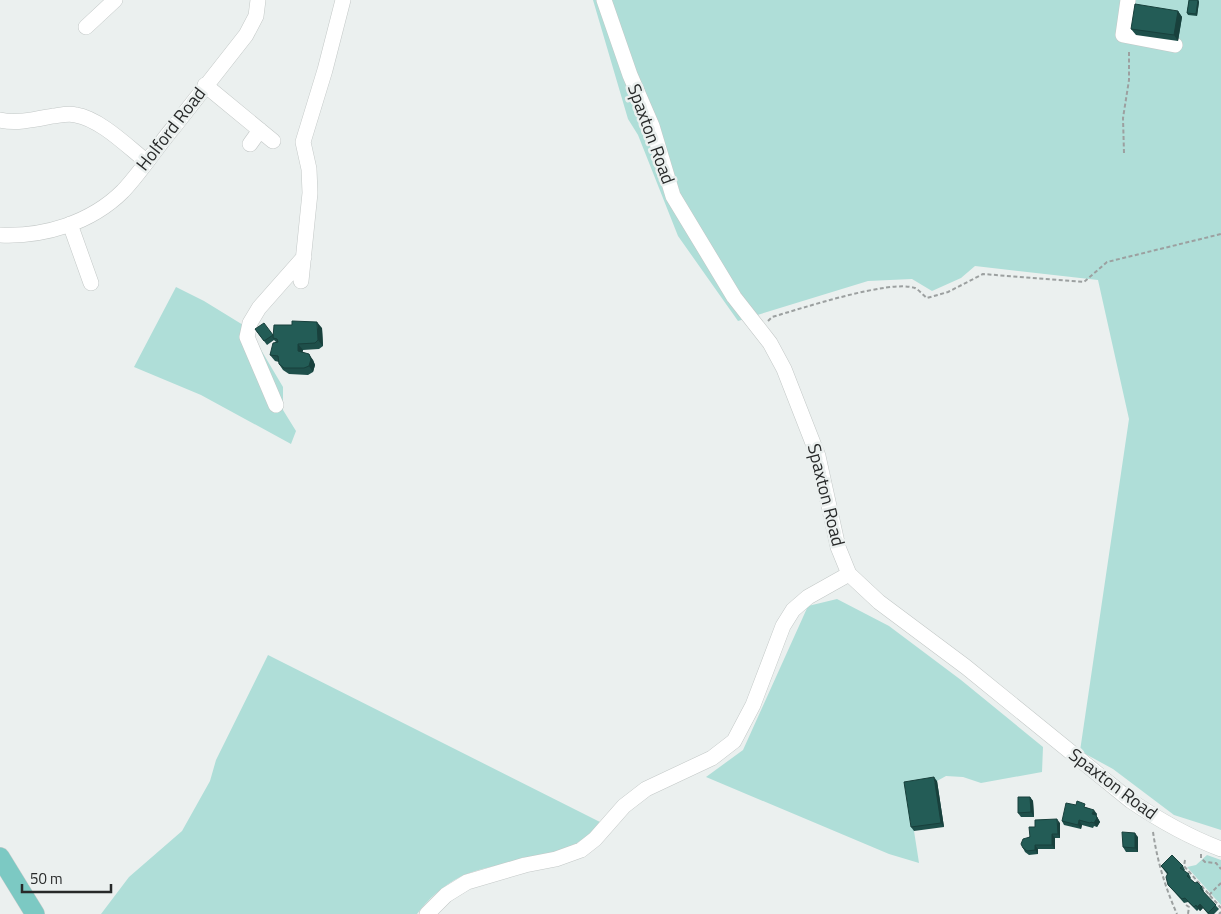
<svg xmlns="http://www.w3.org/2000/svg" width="1221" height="914" font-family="'Titillium Web',sans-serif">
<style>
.green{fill:#afded8}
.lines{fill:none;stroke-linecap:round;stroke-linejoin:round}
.minor-casing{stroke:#c3c8c7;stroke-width:16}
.major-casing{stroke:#cbcccc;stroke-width:20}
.path{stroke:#9ca0a0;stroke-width:2;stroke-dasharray:4 2.5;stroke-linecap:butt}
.minor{stroke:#fff;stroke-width:15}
.major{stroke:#7cc9c3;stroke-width:19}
.wall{fill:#1e4f4a}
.shaded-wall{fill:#18403c}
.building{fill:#235c56;stroke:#18403c}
.labels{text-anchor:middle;stroke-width:5;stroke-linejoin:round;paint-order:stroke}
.street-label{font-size:18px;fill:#272929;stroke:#ebf0ef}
</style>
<rect width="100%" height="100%" fill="#ebf0ef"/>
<path class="green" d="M593,0H1221V830L1174,815L1113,769L1080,751L1129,419L1098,280L975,266L961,278L932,291L912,279L868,281L738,321L678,236L638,135L628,119Z
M176,287L204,301L248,328L283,387V410L296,431L291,444L201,395L134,367Z
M837,599L889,626L961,680L1043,747L1042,772L981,783L963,777L946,776L937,781L907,786L919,863L889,854L706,777L743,750L808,606Z
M268,655L600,822C569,866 505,856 460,877C443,886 428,899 417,914H101L129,877L182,831L210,781L216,760Z
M1207,855L1221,860V905L1187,867L1196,865Z"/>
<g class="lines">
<g class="minor-casing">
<path id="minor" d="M604,0L630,75L652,126L673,196L734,297L770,343L784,369L818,456L838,547L849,574L879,602L966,667L1131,801C1159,820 1189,837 1221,849
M1128,0L1123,35L1175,45
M86,27L115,0
M205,85L273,141
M0,120C17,124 37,119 53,116C61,115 69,113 76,115C100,119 127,146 146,161
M250,144L260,130
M70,224L91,283
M0,235C44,237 91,223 123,191C141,172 156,148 173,128C197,97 222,66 246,35L256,16L258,0
M301,281L310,193L309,169L303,142L325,70L343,0
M276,405L247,337L250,323L259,308L304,257
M427,914L446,895L467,882L525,865L556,859L581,850L595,839L624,806L646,789L712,758L734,741L753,705L783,626L793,610L808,597L849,574"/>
</g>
<g class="major-casing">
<path id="major" d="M0,857L35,914"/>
</g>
<path class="path" d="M1124,153L1123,118L1129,80V51
M768,321L772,317C800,309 890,279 915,288C919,290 923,295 927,298L948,292L983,274L1084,282L1107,262L1221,234
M1153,832C1157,860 1165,887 1177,914
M1201,854V858L1205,862L1216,863L1221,869
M1185,860L1184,866L1221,908
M1209,895L1221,883
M1186,905L1189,907L1188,914
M1219,914L1221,912"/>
<use href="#minor" class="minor"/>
<use href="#major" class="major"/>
</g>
<path class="wall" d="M1189,0H1198L1199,2L1197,16L1188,15L1187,13Z
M1178,11L1182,17L1178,41L1136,35L1131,29Z
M322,328L323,346L319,349L303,350L302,352L313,360L315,365L313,372L308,375L289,374L283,370L279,364V362L275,361L270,355L276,342L274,340L267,345L255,329L273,335Z
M937,781L944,827L914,831L911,827Z
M1030,797L1033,801L1034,817H1021L1018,813Z
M1076,805L1088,808L1097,814L1096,815L1100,822L1097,827L1094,826L1093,828L1082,825L1081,829L1064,825L1062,821Z
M1060,823V838H1055V849H1038V854L1029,855L1025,852L1023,848L1035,827Z
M1138,837V852H1126L1123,847Z
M1161,866H1183L1185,870L1184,871L1189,874L1191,878L1190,879L1195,883L1202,887L1204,891L1203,892L1219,909L1214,914H1208L1203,908L1200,911L1199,909L1197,911L1188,902L1184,903L1168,885L1167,874Z"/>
<path class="shaded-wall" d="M1198,0L1199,2L1197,16L1196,14Z
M1178,11L1182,17L1178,41L1174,35Z
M317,322L322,328L323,346L318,340Z
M298,344L303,350L302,357L298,351Z
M309,354L313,360L315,365L313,372L309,366Z
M934,777L937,781L944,827L941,823Z
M1030,797L1033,801L1034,817L1031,812Z
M1094,810L1097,814L1095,819L1092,814Z
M1096,815L1100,822L1097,827L1094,823Z
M1057,819L1060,823V838L1058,834Z
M1079,820L1082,825L1081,829L1078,825Z
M1135,833L1138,837V852L1135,848Z
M1052,834L1055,838V849L1052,845Z
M1035,845L1038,849V854L1035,850Z
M1200,904L1203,908L1200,911L1197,907Z"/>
<path class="building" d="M1189,0H1198L1196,14L1187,13Z
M1135,4L1178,11L1174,35L1131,29Z
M292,321L317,322L318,340L315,343L298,344V351L309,354L311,359L309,366L304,368H284L279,364L278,356L270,355L273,343L278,342L277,339L273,338L274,325H292Z
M264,323L273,335L264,341L255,329Z
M934,777L941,823L911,827L904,782Z
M1018,797H1030L1031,812L1018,813Z
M1077,801L1085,804L1084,807L1094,810L1092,814L1096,815L1097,818L1094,823L1091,822L1090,823L1079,820L1078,825L1062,821L1066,803L1076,805Z
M1057,819L1058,834H1052V845H1035V850L1027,851L1023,848L1021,844L1023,839L1030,837L1029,827H1035V820Z
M1122,832L1135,833V848L1123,847Z
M1172,855L1183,866L1180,868L1189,874L1187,876L1195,883L1197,882L1202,887L1200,888L1216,905L1208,913L1200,904L1197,907L1196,905L1194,907L1185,898L1182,899L1168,885L1166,877L1168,873L1161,866Z"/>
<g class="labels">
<g class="street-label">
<text transform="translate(171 129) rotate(-52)" y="6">Holford Road</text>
<text transform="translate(651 134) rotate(70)" y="6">Spaxton Road</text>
<text transform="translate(826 495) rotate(76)" y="6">Spaxton Road</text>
<text transform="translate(1113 784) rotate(37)" y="6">Spaxton Road</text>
</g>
</g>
<path d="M22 884v8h89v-8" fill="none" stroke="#272929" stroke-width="2.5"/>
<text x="30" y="884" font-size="15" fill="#272929" stroke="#ebf0ef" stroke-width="4" paint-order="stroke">50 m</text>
</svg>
